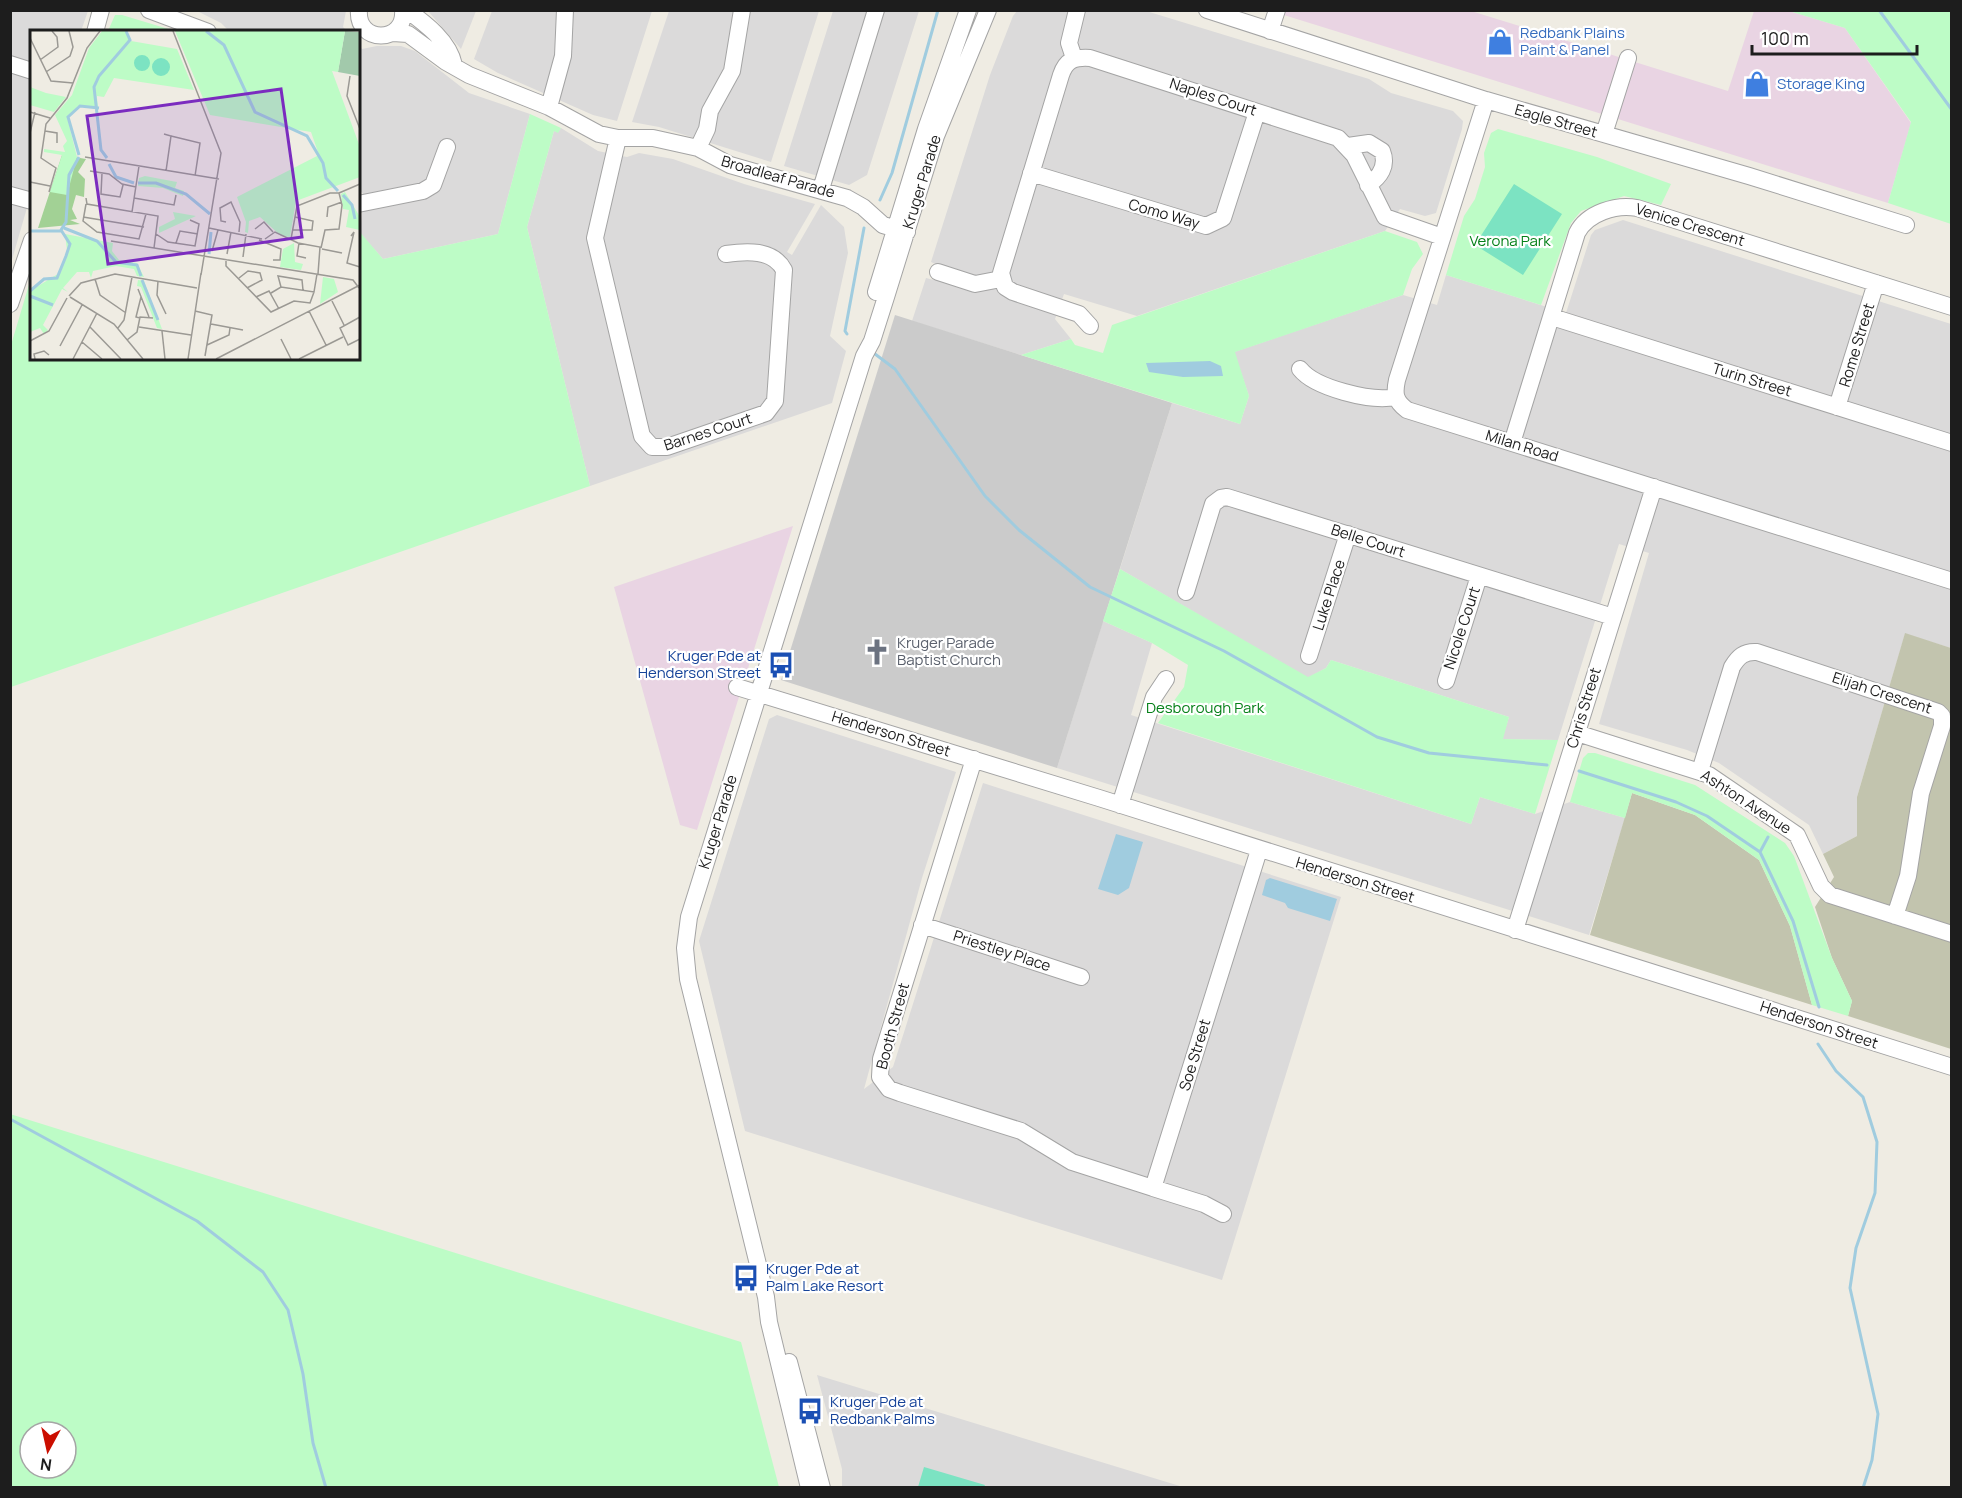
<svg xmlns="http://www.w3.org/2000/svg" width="1962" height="1498" font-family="Manrope,sans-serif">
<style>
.residential{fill:#dbdada}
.industrial{fill:#e9d4e3}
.religious{fill:#cbcbcb}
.construction{fill:#c2c4ae}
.park{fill:#bdfcc6;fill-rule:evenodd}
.pitch{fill:#7ce3c2}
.water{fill:#a0ccdf}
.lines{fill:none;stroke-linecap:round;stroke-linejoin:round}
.stream{stroke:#a0ccdf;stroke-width:3}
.minor-casing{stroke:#a4a4a4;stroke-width:18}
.minor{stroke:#fff;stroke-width:16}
.labels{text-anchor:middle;stroke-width:4.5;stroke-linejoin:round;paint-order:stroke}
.shop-label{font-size:15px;fill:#366cbe;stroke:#fff;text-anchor:start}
.street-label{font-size:15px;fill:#1d1d1d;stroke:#fff}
.park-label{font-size:15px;fill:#068119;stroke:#fff}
.worship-label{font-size:15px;fill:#5b616d;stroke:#fff;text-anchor:start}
.transit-label{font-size:15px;fill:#164399;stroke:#fff;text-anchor:start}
.inset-river{fill:none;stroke:#a0ccdf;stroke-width:3}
.inset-road{fill:none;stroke:#9b9994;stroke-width:1.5}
.view{fill:#7b2cbf;fill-opacity:0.15;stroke:#7b2cbf;stroke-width:3}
.inset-edge{fill:none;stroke:#1d1d1d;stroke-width:3}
</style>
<rect width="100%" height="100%" fill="#efece3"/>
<path class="residential" d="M1082,10L1146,11L1369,79L1391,93L1453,111L1463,121L1462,129L1436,213L1425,216L1400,209L1385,231L1137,316L1064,294L1055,319L1071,339L1021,355L912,321L926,278L934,280L938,265L931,262L990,75L1013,16L1017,11Z
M11,11H88L81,31L32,32L31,194L11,263Z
M197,11H346L343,27L347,31H229L221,23Z
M428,11H476L461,49Z
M492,11H652L617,121L593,115L498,73L474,59Z
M669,11H819L771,162L659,127L632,122Z
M833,11H919L867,175L849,185L784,166Z
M358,45L362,49L377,46H401L415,51L469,93L530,114L498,234L383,259L360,233L364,195L358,188Z
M561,128L598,151L627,157L639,153L673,159L744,184L815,204L787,252L792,255L821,205L844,227L848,253L830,336L846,351L832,403L590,486L527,227L554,131L558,132Z
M1623,220L1951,324V648L1905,634L1857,797V836L1823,854L1809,825L1719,763L1687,750L1599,724L1649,553L1619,544L1558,740L1502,739L1509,717L1331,660L1326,668L1308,678L1120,569L1172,403L1240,424L1249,396L1234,352L1403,295L1437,305L1446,275L1566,313L1591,235L1595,230Z
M1103,621L1152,643L1131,715L1471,824L1480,797L1535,814L1570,802L1625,818L1589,935L1057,768Z
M777,715L956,772L922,878L864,1089L893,1067L983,783L1341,897L1222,1280L745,1131L699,941L769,719Z
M817,1375L1183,1487H842V1469Z"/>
<path class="industrial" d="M1271,11H1471L1728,91L1754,11H1789L1845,28L1911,123L1888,203Z
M793,526L697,830L680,825L614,587Z"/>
<path class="religious" d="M895,315L1172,403L1057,768L781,680Z"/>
<path class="construction" d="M1905,633L1951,648V1049L1848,1016L1852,1001L1832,958L1815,907L1834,877L1823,854L1857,836V797Z
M1632,793L1695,815L1759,860L1790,926L1812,1005L1590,935Z"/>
<path class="park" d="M1789,11H1951V224L1888,203L1911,122L1845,28Z
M115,15H122L175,31H108Z
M530,114L561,128L558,133L554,131L527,227L590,486L11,687V345L31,278L32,358H358L359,231L383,259L498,234Z
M1498,129L1597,157L1671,184L1661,205L1624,196L1581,211L1571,223L1541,305L1446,275L1464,216L1475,199L1485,167L1484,153L1491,133Z
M1385,231L1417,242L1423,254L1412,269L1403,295L1235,352L1249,396L1240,424L1021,355L1071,339L1075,345L1103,353L1112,325Z
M1120,569L1308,677L1326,668L1331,660L1509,717L1503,739L1558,740L1535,814L1480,797L1471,824L1158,723L1184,687L1188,665L1152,643L1103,621Z
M1588,753H1595L1695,785L1785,843L1794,856L1832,958L1852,1001L1848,1016L1812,1005L1790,926L1759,860L1695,815L1632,793L1625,818L1570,802L1583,758Z
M10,1114L741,1342L779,1487H11ZM30,1432H66V1468H30Z"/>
<path class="pitch" d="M1514,184L1562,214L1523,275L1475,245Z
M924,1467L985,1485L984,1487H918Z"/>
<path class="water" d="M1210,361L1221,366L1223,376L1183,377L1149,372L1146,363Z
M1116,834L1143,842L1129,888L1118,895L1098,889Z
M1270,878L1337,899L1330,921L1288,908L1285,903L1262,895L1266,880Z"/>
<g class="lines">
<path class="stream" d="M1879,10L1952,110
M880,200L892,173L938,10
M847,334L845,331L864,228
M875,354L895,369L985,496L1019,530L1090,587L1224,651L1377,737L1429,753L1547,765
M1579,771L1676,802L1707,816L1760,852L1793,921L1819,1007
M1760,852L1768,837
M1818,1044L1836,1071L1863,1097L1877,1142L1875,1193L1856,1248L1850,1288L1878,1414L1872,1460L1863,1488
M10,1119L197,1221L263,1272L288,1310L303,1374L313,1443L326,1488"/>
<g class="minor-casing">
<path id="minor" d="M149,10L208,32
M359,10C356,44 406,44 403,10
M407,10C426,24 449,41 454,65
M1207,10L1486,100L1749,176L1906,225
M1270,31L1277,10
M95,32L101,10
M393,33L408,34L446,62L469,75L549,107L599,134L618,138H653L698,148L730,165L847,198L863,207L883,225L907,232
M1074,58L1069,43L1077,10
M10,64L32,71
M1486,100L1397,380C1394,394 1395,401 1407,410L1952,581
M549,107L563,56L565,10
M1604,134L1628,58
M618,138L595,238L642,436L652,447H667L766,413L775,401L784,270C773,249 746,251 726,254
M1348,146L1369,143L1382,151C1388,166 1380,177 1368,185
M698,148L707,129L710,111L732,71L742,10
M1031,173L1206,226L1223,218L1257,112
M821,189L876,10
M10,195L32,201
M358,204L423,191L433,185L447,147
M938,272L975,284L1001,279
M876,292L926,129L968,10
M10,304L32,240
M1552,317L1952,443
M1090,326L1079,314L1013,292L1005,287L1001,273L1061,75C1066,60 1074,57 1090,58L1338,138L1354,155L1385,217L1442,237
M1300,369C1315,388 1371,402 1395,397
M1837,407L1876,283
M1512,443L1577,233C1587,213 1616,204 1637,208L1952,307
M1186,592L1213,504L1221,498L1227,497L1613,617
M1309,656L1348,534
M1446,681L1479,576
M737,687L1099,798L1952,1067
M1577,733L1709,775L1797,835L1821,886L1830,895L1952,934
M974,759L881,1059L880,1077L889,1089L900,1093L1021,1131L1072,1162L1153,1188
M1700,771L1732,667C1738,657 1744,651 1757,652L1938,712L1942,716V726L1921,793L1908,876L1895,916
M1120,805L1154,697L1166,679
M922,925L1081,977
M1515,930L1654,487
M1223,1214L1204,1204L1153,1188L1259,850
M789,1362L822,1488
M809,1488L769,1322L766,1297L688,979L685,948L689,917L864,356L872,341L886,297L936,136L988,10"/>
</g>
<use href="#minor" class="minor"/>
</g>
<defs>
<g id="shop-bare" transform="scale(2.07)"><path d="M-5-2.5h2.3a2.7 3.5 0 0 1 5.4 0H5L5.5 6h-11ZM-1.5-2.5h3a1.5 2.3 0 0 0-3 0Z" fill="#3f7fe0" stroke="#fff" stroke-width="2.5" paint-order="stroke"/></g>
<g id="church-bare" transform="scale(2.07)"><path d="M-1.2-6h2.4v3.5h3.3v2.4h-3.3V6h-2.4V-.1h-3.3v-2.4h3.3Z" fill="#6b7280" stroke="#fff" stroke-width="2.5" paint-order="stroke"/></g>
<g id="bus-bare" transform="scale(2.07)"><path d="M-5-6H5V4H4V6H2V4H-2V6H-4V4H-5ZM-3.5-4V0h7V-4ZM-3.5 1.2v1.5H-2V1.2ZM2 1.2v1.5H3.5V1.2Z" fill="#1a4fb4" stroke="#fff" stroke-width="2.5" paint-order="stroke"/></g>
</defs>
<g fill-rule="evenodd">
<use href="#shop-bare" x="1500" y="42"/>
<use href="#shop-bare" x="1757" y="84"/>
<use href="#church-bare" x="877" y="652"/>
<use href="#bus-bare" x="781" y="665"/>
<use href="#bus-bare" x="746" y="1278"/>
<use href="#bus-bare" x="810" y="1411"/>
</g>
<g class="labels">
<g class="shop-label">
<text x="1520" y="38">Redbank Plains<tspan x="1520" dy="17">Paint &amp; Panel</tspan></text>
<text x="1777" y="89">Storage King</text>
</g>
<g class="street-label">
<text transform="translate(1213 97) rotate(18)" y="5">Naples Court</text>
<text transform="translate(1556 121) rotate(16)" y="5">Eagle Street</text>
<text transform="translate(778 177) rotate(16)" y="5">Broadleaf Parade</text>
<text transform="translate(922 182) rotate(-73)" y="5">Kruger Parade</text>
<text transform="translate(1164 214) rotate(16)" y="5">Como Way</text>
<text transform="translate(1690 225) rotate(17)" y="5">Venice Crescent</text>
<text transform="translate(1857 345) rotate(-73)" y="5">Rome Street</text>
<text transform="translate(1752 380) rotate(17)" y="5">Turin Street</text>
<text transform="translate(708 432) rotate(-18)" y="5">Barnes Court</text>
<text transform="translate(1522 446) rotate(17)" y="5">Milan Road</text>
<text transform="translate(1368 541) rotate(18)" y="5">Belle Court</text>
<text transform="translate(1329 595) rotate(-72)" y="5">Luke Place</text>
<text transform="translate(1462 628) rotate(-72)" y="5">Nicole Court</text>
<text transform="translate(1882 693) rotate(18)" y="5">Elijah Crescent</text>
<text transform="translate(1584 708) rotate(-73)" y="5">Chris Street</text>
<text transform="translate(891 734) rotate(17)" y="5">Henderson Street</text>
<text transform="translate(1746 802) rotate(33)" y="5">Ashton Avenue</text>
<text transform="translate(718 822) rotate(-73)" y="5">Kruger Parade</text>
<text transform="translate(1355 880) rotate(17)" y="5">Henderson Street</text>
<text transform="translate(1002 951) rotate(18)" y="5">Priestley Place</text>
<text transform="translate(1819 1025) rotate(18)" y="5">Henderson Street</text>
<text transform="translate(893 1026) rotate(-75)" y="5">Booth Street</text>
<text transform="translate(1195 1055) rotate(-73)" y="5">Soe Street</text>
</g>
<g class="park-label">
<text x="1510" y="246">Verona Park</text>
<text x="1205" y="713">Desborough Park</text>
</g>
<g class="worship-label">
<text x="897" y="648">Kruger Parade<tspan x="897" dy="17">Baptist Church</tspan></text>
</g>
<g class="transit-label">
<text x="761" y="661" text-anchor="end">Kruger Pde at<tspan x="761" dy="17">Henderson Street</tspan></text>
<text x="766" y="1274">Kruger Pde at<tspan x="766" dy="17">Palm Lake Resort</tspan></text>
<text x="830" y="1407">Kruger Pde at<tspan x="830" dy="17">Redbank Palms</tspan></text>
</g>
</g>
<g transform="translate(30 30)">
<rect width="330" height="330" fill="#efece3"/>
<path d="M32,125L56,129L48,142L55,149L54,167L46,165L42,179L47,189L40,190L50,194L8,198Z" fill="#a2d195"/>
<path d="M315,1L330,2V46L308,42Z" fill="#a2c9ab"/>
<path d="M72,1H95L99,10L65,51L68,77L48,76L37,87L47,127L37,165L20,162L32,125L14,122V119L35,122L33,116L37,111L25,85L42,65L59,18ZM145,1H315L308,42L302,41L330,117V147L266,171L260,207L251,206L230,187L219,191L218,203L215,202L216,192L207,167L289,125L281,102L180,85ZM101,11L147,19L164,60L84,48L74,67L67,66L65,56L70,45ZM0,57L16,63L36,67L24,82L0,75ZM115,146L147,152L145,158L154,161L153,166L133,158L108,156L109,148ZM315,162L330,187V200L316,197L319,180L313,179L311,164ZM143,182L166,186L129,203V197L145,189ZM35,204L83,213L82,221L89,230L107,233L114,247L107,246L104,239L86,236L63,241L61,248L59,242H47L33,258L38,262L32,259L13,295L18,300L14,304L10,298L0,302V261L31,242L37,220ZM264,213L265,232L273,234L271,240L250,237L253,219ZM293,247L304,249L308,262L290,274ZM108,250L114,251L132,299L127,298L111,257L107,256Z" fill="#bdfcc6"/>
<path d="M104 33a8 8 0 1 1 16 0a8 8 0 1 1-16 0ZM122 37a9 9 0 1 1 18 0a9 9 0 1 1-18 0Z" fill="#7ce3c2"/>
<path class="inset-river" d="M176,1L194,15L225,82L277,106L293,133L296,148L308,161M49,125L38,87L50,76L69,78M77,128L71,120L64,57L69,46L100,10L96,1M79,134L86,147L104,153M108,153H126L156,164L180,184M313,165L322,175L325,189M34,198L67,211L86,232L107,235L111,246M0,201H31M179,224L181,202M112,250L128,290M0,261L14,249L27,248L36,226L40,214L31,200L36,192L39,145L49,127M0,266L23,275"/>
<path class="inset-road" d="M143,1L191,123L171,245M0,8L21,51L43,53M10,30L28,17L27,7L22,1M16,42L40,26L43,17L39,1M320,46L317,66L330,99M0,82L20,88M15,101L27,103V113M0,103L5,82M134,104L141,106L136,141M141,106L170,113L165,146M55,127L189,149M60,141L79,144L92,154L106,157M72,143L71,164L90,167L93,155M0,152L20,156M19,162L26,138L11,128L16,94L37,68L57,18L70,1M309,163L330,154M56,168L57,174L128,186L124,218M104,168L144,175L146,165M56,174L53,191L67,202L109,209L116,184M102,182L109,136M53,187L114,197M297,187L298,177L312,172M196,192L191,191L190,178L201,172L210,192L209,202M179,198L232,209M225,199L234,192L243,202M263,200H282L283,191L265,187M126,204L138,212L165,216L169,194L160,190M321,206L324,202L317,233L330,237M235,209L245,202L268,213L290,217L288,244M261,209L267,176L300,163H309M229,210L251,219L250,230H243M81,211L155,223M146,213L150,201L168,204M269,213L267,226L276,228M291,218L295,200L309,199L312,175L309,163M292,219L312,223M182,221L188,200M155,223L323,250L329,258M197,224L201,202M213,227L216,204M196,229V236L241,282L264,271L280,273L284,262M209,248L218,241L230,243L232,250L217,258M65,249L70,265L96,283M128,251L127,265L136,284M251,257L248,246L272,250L273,260M108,259L119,287M241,263L251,257L284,262L287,244M39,266L51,253L85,244L167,258M40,267L84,294L113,329M226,267L239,261L249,279M302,271L314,295M165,281L182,285L175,326M279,281L296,315M330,287L310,298L318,315L330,309M110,288L106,287L111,267M181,294L213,300M60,297L91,329M109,297L161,305M88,298L94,290L102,247M132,301L135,329M251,309L261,329M97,310L107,302L110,287L123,288M0,311L19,301L37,268M52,312L72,329M177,315L199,305L200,298M30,316L52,275M5,329L4,324L14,321L19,325M43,329L67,283M158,329L171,243M186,329L330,255M269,329L313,307"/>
<path class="view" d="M251,59L272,207L78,234L57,86Z"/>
<rect width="330" height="330" class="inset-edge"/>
</g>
<rect width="1962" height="1498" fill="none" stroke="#1d1d1d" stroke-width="24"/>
<g transform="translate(48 1450) rotate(188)"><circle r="28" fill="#ffffff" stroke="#a5a5a5" stroke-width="1.5"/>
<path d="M0-4.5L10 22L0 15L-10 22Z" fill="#cb0e00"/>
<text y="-9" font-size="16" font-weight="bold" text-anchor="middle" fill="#1d1d1d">N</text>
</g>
<path d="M1752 45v9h165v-9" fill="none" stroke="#1d1d1d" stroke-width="3"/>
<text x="1761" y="45" font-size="18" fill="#1d1d1d" stroke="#ffffff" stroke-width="4.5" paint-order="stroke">100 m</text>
</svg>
